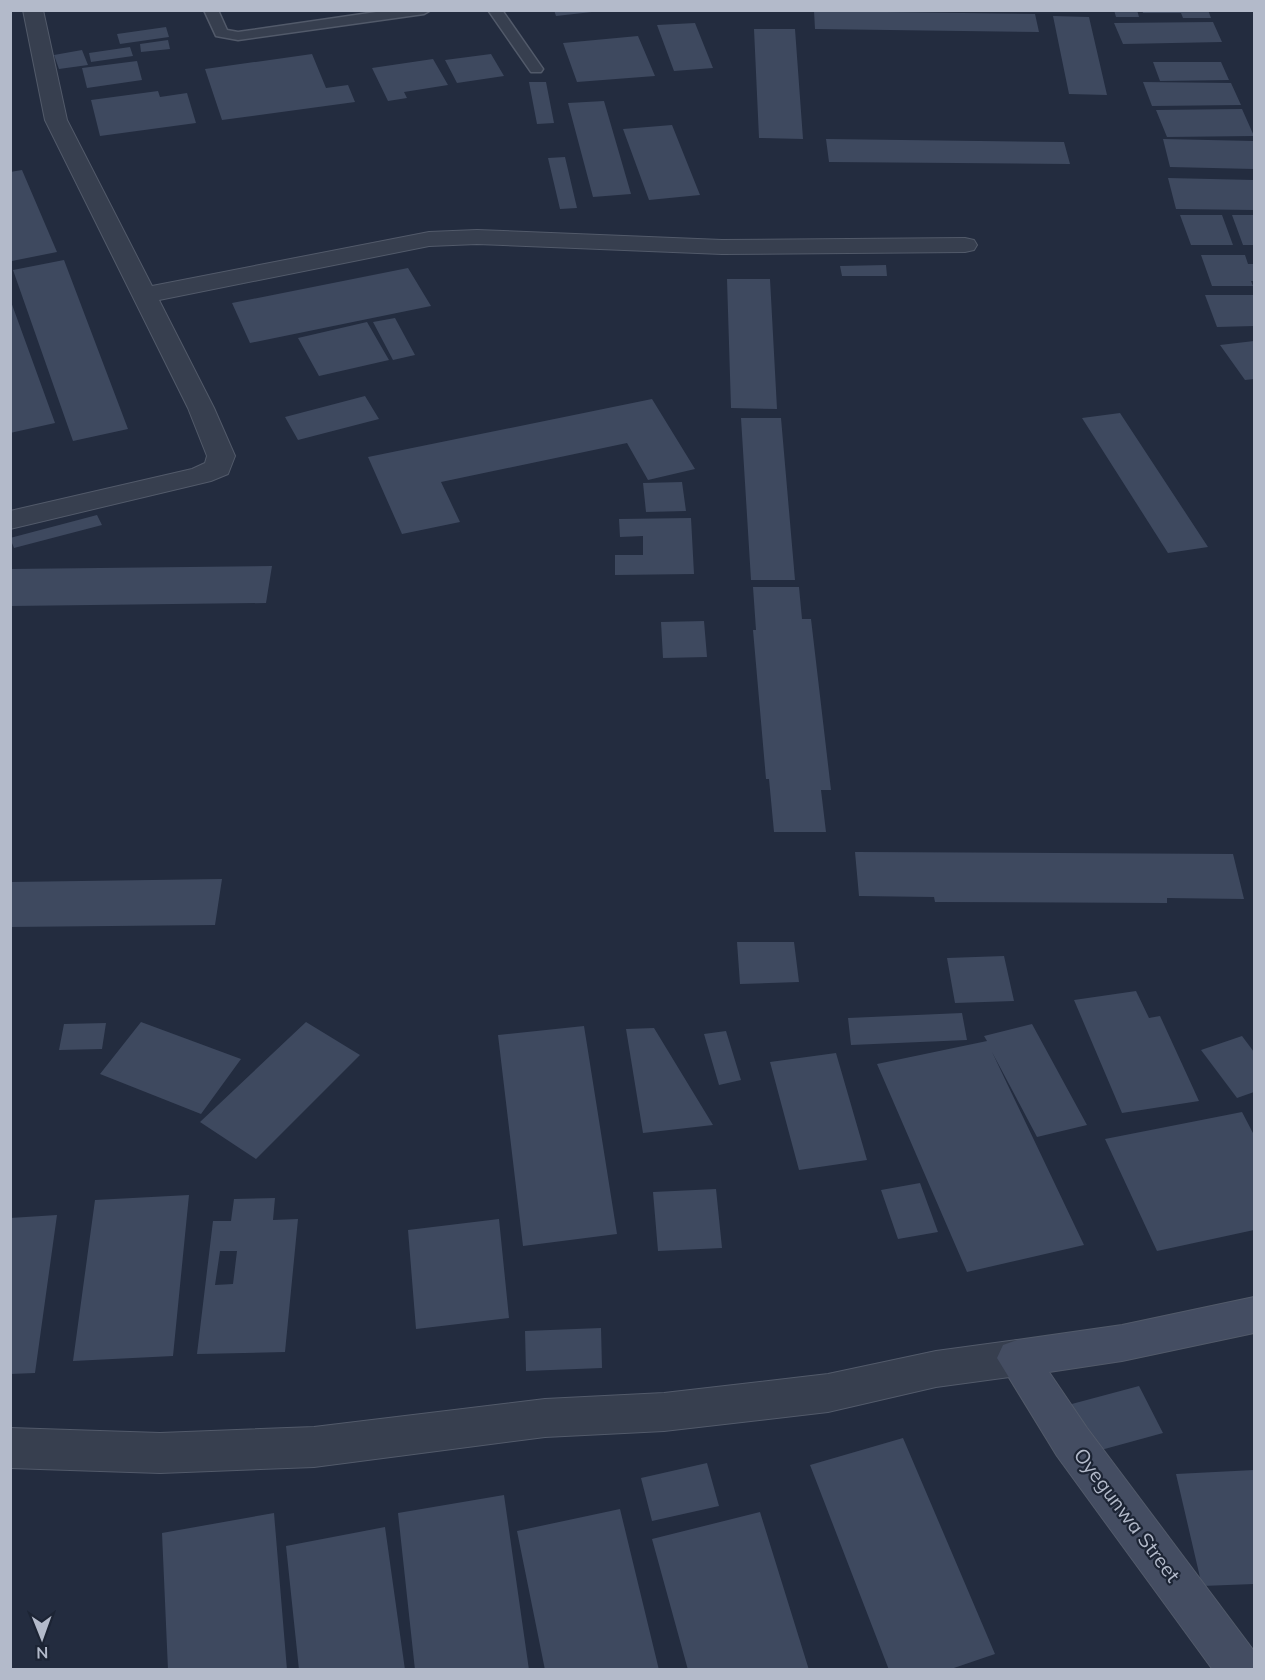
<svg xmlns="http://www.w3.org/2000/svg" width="1265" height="1680" font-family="Mulish,sans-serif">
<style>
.building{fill:#3e495f;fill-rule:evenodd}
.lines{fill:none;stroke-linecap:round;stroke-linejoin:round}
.lane-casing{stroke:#525a6a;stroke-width:3}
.street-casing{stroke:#525a6a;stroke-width:2}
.secondary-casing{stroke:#525a6a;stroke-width:2}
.lane{fill:#373f4f;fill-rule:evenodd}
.street{fill:#373f4f;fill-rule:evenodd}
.secondary{fill:#444d62;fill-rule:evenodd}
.labels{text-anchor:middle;stroke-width:4.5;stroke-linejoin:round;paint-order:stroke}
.near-street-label{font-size:20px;fill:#b3baca;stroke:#1c2434}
</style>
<rect width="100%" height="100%" fill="#232c3f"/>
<path class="building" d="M554,10H592V12L556,16Z
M1114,10H1137L1139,17H1116Z
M1142,10H1208L1211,18H1183L1181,13H1143Z
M814,11L1035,14L1039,32L815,29Z
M1053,16L1089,17L1107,95L1069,94Z
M1213,22L1222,42L1123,44L1114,23Z
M695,23L713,68L674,71L657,25Z
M166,27L169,37L120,44L117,34Z
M754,29H795L803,139L759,138Z
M638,36L655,76L577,82L563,43Z
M168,40L170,49L141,52L140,44Z
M130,47L133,56L91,62L89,53Z
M82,50L88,65L59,69L54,55Z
M312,54L326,88L348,85L355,102L222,120L205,69Z
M491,54L504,76L457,83L445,60Z
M433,59L448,85L404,92L407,98L388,101L372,68Z
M137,61L142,80L87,88L82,68Z
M1153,62H1221L1229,80L1160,81Z
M529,82H546L554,123L537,124Z
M1143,82L1231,83L1241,105L1152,106Z
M158,91L160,97L187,93L196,123L100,136L91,100Z
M604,101L631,194L593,197L568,103Z
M1242,109L1254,136L1167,137L1156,110Z
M672,125L700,195L649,200L623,129Z
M826,139L1064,142L1070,164L829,162Z
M1163,139L1254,141V169L1170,167Z
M565,157L577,208L560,209L548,158Z
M22,170L57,252L12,261L10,172Z
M1168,178L1254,180V210L1176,209Z
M1180,215H1222L1233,245H1191Z
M1232,215H1254V245H1243Z
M1201,255H1245L1248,264H1254V281H1251L1253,286H1212Z
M64,260L128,429L73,441L13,270Z
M886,265L887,276H842L840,266Z
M408,268L431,306L250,343L232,303Z
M727,279H770L777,409L731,408Z
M1205,295H1254V326L1217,327Z
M10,299L55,423L10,433Z
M395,318L415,355L393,360L373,322Z
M367,322L389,360L319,376L298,338Z
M1254,341V379L1245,380L1220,345Z
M365,396L379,419L298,440L285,417Z
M652,399L695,469L648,480L627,443L441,482L460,522L402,534L368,457Z
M1120,413L1208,547L1168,553L1082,418Z
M741,418H781L795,580H751Z
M682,482L686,511L646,512L643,483Z
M97,515L102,525L14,548L10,538Z
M691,518L694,574L615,575V555H643V536L620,537L619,519Z
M272,566L266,603L10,606V569Z
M753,587H799L802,619H811L831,790H821L826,832H774L769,779H766L753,630H756Z
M704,621L707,657L663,658L661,622Z
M855,852L1233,854L1244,899L1167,898V903L935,902L934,897L859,896Z
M222,879L215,925L10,927V882Z
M737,942H794L799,982L740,984Z
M1004,956L1014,1001L955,1003L947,958Z
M1136,991L1149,1018L1160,1016L1199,1101L1122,1113L1074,1000Z
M962,1013L967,1040L851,1045L848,1018Z
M141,1022L241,1059L201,1114L100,1074Z
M306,1022L360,1055L256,1159L200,1122Z
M106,1023L102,1049L59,1050L64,1024Z
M1032,1024L1087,1125L1037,1137L992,1052L1084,1245L967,1272L877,1064L987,1041L984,1036Z
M584,1026L617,1234L523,1246L498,1035Z
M654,1028L713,1125L643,1133L626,1029Z
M726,1031L741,1080L719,1085L704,1034Z
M1242,1036L1254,1052V1092L1237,1098L1201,1050Z
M836,1053L867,1160L799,1170L770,1062Z
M1242,1112L1254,1135V1230L1157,1251L1105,1139Z
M920,1183L938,1232L898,1239L881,1190Z
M716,1189L722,1248L658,1251L653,1192Z
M189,1195L173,1356L73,1361L95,1200Z
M275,1198L273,1220L298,1219L285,1352L197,1354L213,1221H231L234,1199ZM220,1251H237L233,1284L215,1285Z
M57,1215L35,1373L10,1374V1218Z
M499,1219L509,1318L416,1329L408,1230Z
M601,1328L602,1368L526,1371L525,1331Z
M1139,1386L1163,1433L1090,1453L1068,1405Z
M903,1438L995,1654L948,1670H889L810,1465Z
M707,1463L719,1506L652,1521L641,1478Z
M1254,1470V1584L1202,1586L1176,1474Z
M504,1495L529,1670H415L398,1513Z
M620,1509L659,1670H545L517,1531Z
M760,1512L809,1670H688L652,1539Z
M274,1513L287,1670H168L162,1533Z
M385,1527L405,1670H299L286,1546Z"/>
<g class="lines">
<g class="lane-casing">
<path id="lane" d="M204,10H218L227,30L238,32L390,10H431L424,14L238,40L216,36Z
M488,10H502L543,69L541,72H531Z"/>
</g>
<g class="street-casing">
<path id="street" d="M23,10H43L67,120L152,286L429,232L477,230L722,240L965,238L974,240L977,245L974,250L965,252L722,254L477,244L429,246L159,300L214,408L235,456L228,474L211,481L10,529V511L192,469L205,463L207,456L188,408L45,120Z
M1017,1340L1031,1345L1037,1358L1031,1371L1017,1376L936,1387L828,1412L664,1431L545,1437L314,1467L160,1473L10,1468V1428L160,1433L314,1427L545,1399L664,1393L828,1374L936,1351Z"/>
</g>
<g class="secondary-casing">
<path id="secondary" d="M1254,1297V1333L1122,1361L1049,1372L1087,1428L1254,1651V1670H1213L1057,1456L997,1358L1003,1345L1017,1340L1122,1325Z"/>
</g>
<use href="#lane" class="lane"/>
<use href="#street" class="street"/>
<use href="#secondary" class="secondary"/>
</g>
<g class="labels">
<g class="near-street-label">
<text transform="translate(1127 1515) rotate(53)" y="7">Oyegunwa Street</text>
</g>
</g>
<rect width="1265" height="1680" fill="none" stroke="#b3baca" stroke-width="24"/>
<g transform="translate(42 1638) rotate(179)" stroke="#1c2434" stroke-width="4.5" paint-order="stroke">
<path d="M0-4.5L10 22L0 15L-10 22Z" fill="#b3baca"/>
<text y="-9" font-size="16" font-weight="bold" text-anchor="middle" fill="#b3baca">N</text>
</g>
</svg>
